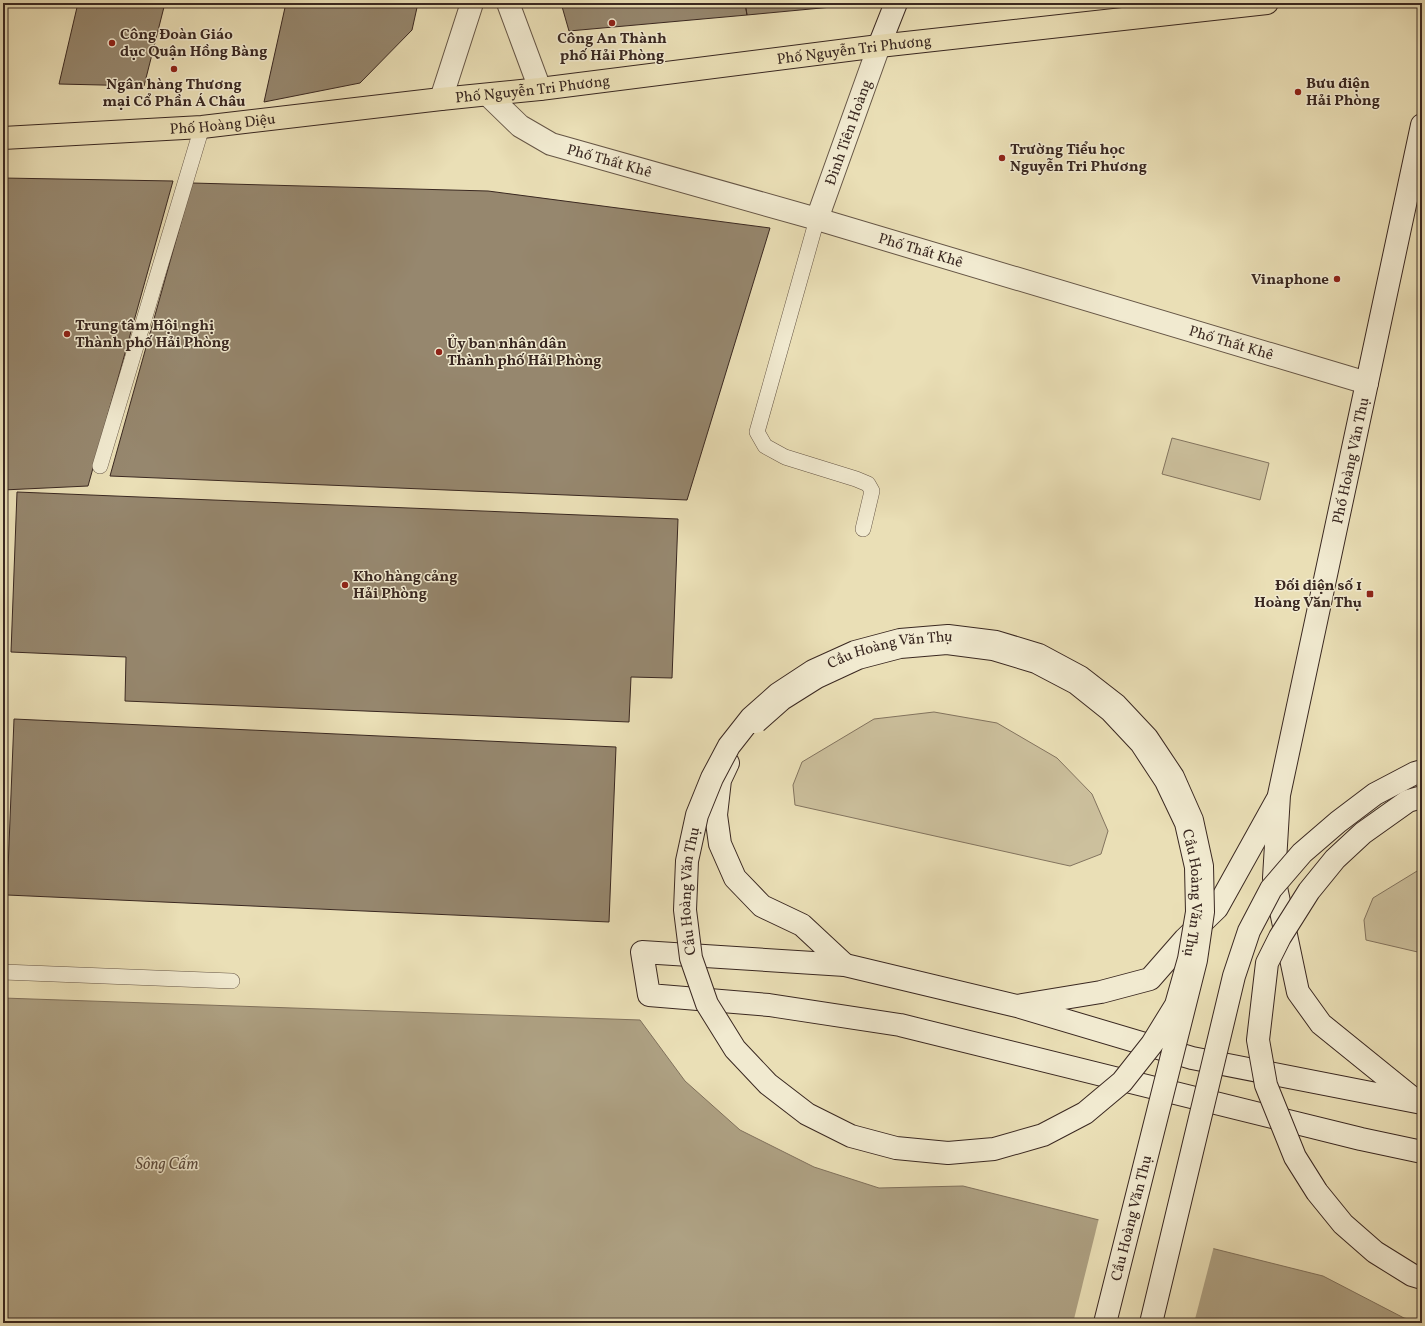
<svg xmlns="http://www.w3.org/2000/svg" width="1425" height="1326" font-family="Vollkorn,serif">
<style>
.green{fill:#ccc09d;stroke:#83745f}
.water{fill:#aea183;stroke:#80715c}
.pier{fill:#eadfb6}
.building{fill:#96876e;stroke:#3a2821}
.lines{fill:none;stroke-linecap:round;stroke-linejoin:round}
.service-casing{stroke:#665646;stroke-width:16}
.minor-casing{stroke:#665646;stroke-width:24}
.secondary-casing{stroke:#3a2821;stroke-width:24}
.primary-casing{stroke:#3a2821;stroke-width:24}
.service{stroke:#f1ead0;stroke-width:15}
.minor{stroke:#f1ead0;stroke-width:22}
.secondary{stroke:#f1ead0;stroke-width:22}
.primary{stroke:#eadfb6;stroke-width:22}
.secondary-bridge-casing{stroke:#3a2821;stroke-width:24;stroke-linecap:butt}
.secondary-bridge{stroke:#f1ead0;stroke-width:22}
.poi-dot{fill:#8f2418;stroke:#f1ead0;stroke-width:1.5}
.labels{text-anchor:middle;stroke-width:3;stroke-linejoin:round;paint-order:stroke}
.poi-label{font-size:15px;font-weight:bold;fill:#3a2821;stroke:#f1ead0;text-anchor:start}
.street-label{font-size:15px;fill:#3a2821;stroke:#f1ead0}
.water-label{font-size:16px;font-style:italic;fill:#5d4c3e;stroke:#f1ead0}
</style>
<rect width="100%" height="100%" fill="#eadfb6"/>
<filter id="stains"><feTurbulence type="fractalNoise" baseFrequency=".005" numOctaves="4"/><feColorMatrix values="0 0 0 0 .2 0 0 0 0 .09 0 0 0 0 .02 0 0 0 .5 -.17"/></filter>
<radialGradient id="worn" r=".72"><stop offset=".6" stop-color="#630" stop-opacity="0"/><stop offset="1" stop-color="#630" stop-opacity=".3"/></radialGradient>
<path class="green" d="M1172,438L1269,463L1260,500L1162,474Z
M934,712L997,723L1057,758L1092,794L1108,831L1101,854L1070,866L795,805L793,785L802,762L874,719Z
M1422,868V953L1366,940L1364,920L1373,898Z"/>
<path class="water" d="M3,998L640,1020L685,1081L740,1130L814,1167L879,1188L963,1186L1323,1276L1404,1318L1422,1322V1323H3Z"/>
<path class="pier" d="M1099,1218L1214,1246L1194,1323H1073Z"/>
<path class="building" d="M78,3H165L144,86L59,84Z
M286,3H418L412,30L360,83L264,102Z
M561,3H745L747,15L569,31Z
M745,3H838L832,7L747,15Z
M3,178L173,181L88,486L3,490Z
M192,183L488,191L770,228L687,500L110,476Z
M17,492L678,519L672,678L631,677L629,722L125,701L126,657L11,652Z
M14,719L616,747L609,922L7,895Z"/>
<g class="lines">
<g class="service-casing">
<path id="service" d="M817,219L757,432L765,446L785,457L856,479L868,484L872,491L863,529
M100,466L202,127
M3,972L232,981"/>
</g>
<g class="minor-casing">
<g id="minor">
<path d="M508,3L540,89"/>
<path id="s1" d="M488,95L520,126L551,144L817,219L1367,383"/>
<path d="M441,99L472,3"/>
<path id="s2" d="M817,219L879,46"/>
</g>
</g>
<g class="secondary-casing">
<g id="secondary">
<path d="M879,46L896,3"/>
<path d="M728,763L720,780L716,815L720,844L735,878L762,906L802,925L845,965"/>
<path d="M1022,1005L1101,992L1150,979L1185,939L1217,908L1277,800"/>
<path id="s3" d="M1415,1100L1321,1024L1298,992L1274,878L1279,795L1422,125"/>
<path d="M1422,1103L1192,1058L1017,1006L845,965L642,952L649,995L769,1005L900,1025L1361,1139L1422,1152"/>
</g>
</g>
<g class="primary-casing">
<g id="primary">
<path id="s4" d="M3,138L202,127L441,99L540,89L879,46L1267,3"/>
</g>
</g>
<use href="#service" class="service"/>
<use href="#minor" class="minor"/>
<use href="#secondary" class="secondary"/>
<use href="#primary" class="primary"/>
<g class="secondary-bridge-casing">
<g id="secondary-bridge">
<path id="s5" d="M756,722L782,699L817,677L858,658L900,647L947,643L993,649L1036,662L1076,683L1111,711L1141,743L1166,781L1186,823L1196,867L1197,912L1189,959L1176,1005L1152,1044L1122,1082L1085,1113L1043,1135L994,1149L948,1153L896,1148L851,1136L807,1114L768,1084L735,1049L707,1004L691,958L685,910L687,861L697,815L712,778L729,746L751,718L778,694L813,671L855,652L900,640L948,636L996,642L1039,655L1080,677L1116,705L1147,738L1173,777L1192,820L1202,866L1203,912L1196,960L1105,1323"/>
<path d="M1422,797L1408,801L1363,833L1335,859L1309,891L1280,937L1267,963L1258,1040L1266,1085L1295,1157L1317,1192L1343,1224L1375,1252L1412,1275L1422,1278"/>
<path d="M1151,1323L1234,976L1249,931L1271,889L1302,853L1338,822L1375,794L1415,773L1422,771"/>
</g>
</g>
<use href="#secondary-bridge" class="secondary-bridge"/>
</g>
<g class="poi-dot">
<circle cx="612" cy="23" r="4"/>
<circle cx="112" cy="43" r="4"/>
<circle cx="174" cy="69" r="4"/>
<circle cx="1298" cy="92" r="4"/>
<circle cx="1002" cy="158" r="4"/>
<circle cx="1337" cy="279" r="4"/>
<circle cx="67" cy="334" r="4"/>
<circle cx="439" cy="352" r="4"/>
<circle cx="345" cy="585" r="4"/>
<rect x="1366" y="590" width="8" height="8" rx="2"/>
</g>
<g class="labels">
<g class="poi-label">
<text x="120" y="39">Công Đoàn Giáo<tspan x="120" dy="17">dục Quận Hồng Bàng</tspan></text>
<text x="612" y="43" text-anchor="middle">Công An Thành<tspan x="612" dy="17">phố Hải Phòng</tspan></text>
<text x="1306" y="88">Bưu điện<tspan x="1306" dy="17">Hải Phòng</tspan></text>
<text x="174" y="89" text-anchor="middle">Ngân hàng Thương<tspan x="174" dy="17">mại Cổ Phần Á Châu</tspan></text>
<text x="1010" y="154">Trường Tiểu học<tspan x="1010" dy="17">Nguyễn Tri Phương</tspan></text>
<text x="1329" y="284" text-anchor="end">Vinaphone</text>
<text x="75" y="330">Trung tâm Hội nghị<tspan x="75" dy="17">Thành phố Hải Phòng</tspan></text>
<text x="447" y="348">Ủy ban nhân dân<tspan x="447" dy="17">Thành phố Hải Phòng</tspan></text>
<text x="353" y="581">Kho hàng cảng<tspan x="353" dy="17">Hải Phòng</tspan></text>
<text x="1362" y="590" text-anchor="end">Đối diện số 1<tspan x="1362" dy="17">Hoàng Văn Thụ</tspan></text>
</g>
<g class="street-label">
<text dy="5" stroke="none"><textPath href="#s4" startOffset="856">Phố Nguyễn Tri Phương</textPath></text>
<text dy="5" stroke="none"><textPath href="#s4" startOffset="532">Phố Nguyễn Tri Phương</textPath></text>
<text dy="5" stroke="none"><textPath href="#s4" startOffset="220">Phố Hoàng Diệu</textPath></text>
<text dy="5" stroke="none"><textPath href="#s2" startOffset="92">Đinh Tiên Hoàng</textPath></text>
<text dy="5" stroke="none"><textPath href="#s1" startOffset="141">Phố Thất Khê</textPath></text>
<text dy="5" stroke="none"><textPath href="#s1" startOffset="465">Phố Thất Khê</textPath></text>
<text dy="5" stroke="none"><textPath href="#s1" startOffset="789">Phố Thất Khê</textPath></text>
<text dy="5" stroke="none"><textPath href="#s3" startOffset="702">Phố Hoàng Văn Thụ</textPath></text>
<text dy="5" stroke="none"><textPath href="#s5" startOffset="1764">Cầu Hoàng Văn Thụ</textPath></text>
<text dy="5" stroke="none"><textPath href="#s5" startOffset="1416">Cầu Hoàng Văn Thụ</textPath></text>
<text dy="5" stroke="none"><textPath href="#s5" startOffset="600">Cầu Hoàng Văn Thụ</textPath></text>
<text transform="translate(1131 1218) rotate(-76)" y="5">Cầu Hoàng Văn Thụ</text>
</g>
<g class="water-label">
<text x="167" y="1169">Sông Cấm</text>
</g>
</g>
<rect width="1425" height="1326" fill="none" stroke="#eadfb6" stroke-width="16"/>
<rect x="4" y="4" width="1417" height="1318" fill="none" stroke="#3a2821" stroke-width="2"/>
<rect x="8" y="8" width="1409" height="1310" fill="none" stroke="#3a2821"/>
<rect width="100%" height="100%" filter="url(#stains)"/>
<rect width="100%" height="100%" fill="url(#worn)"/>
</svg>
